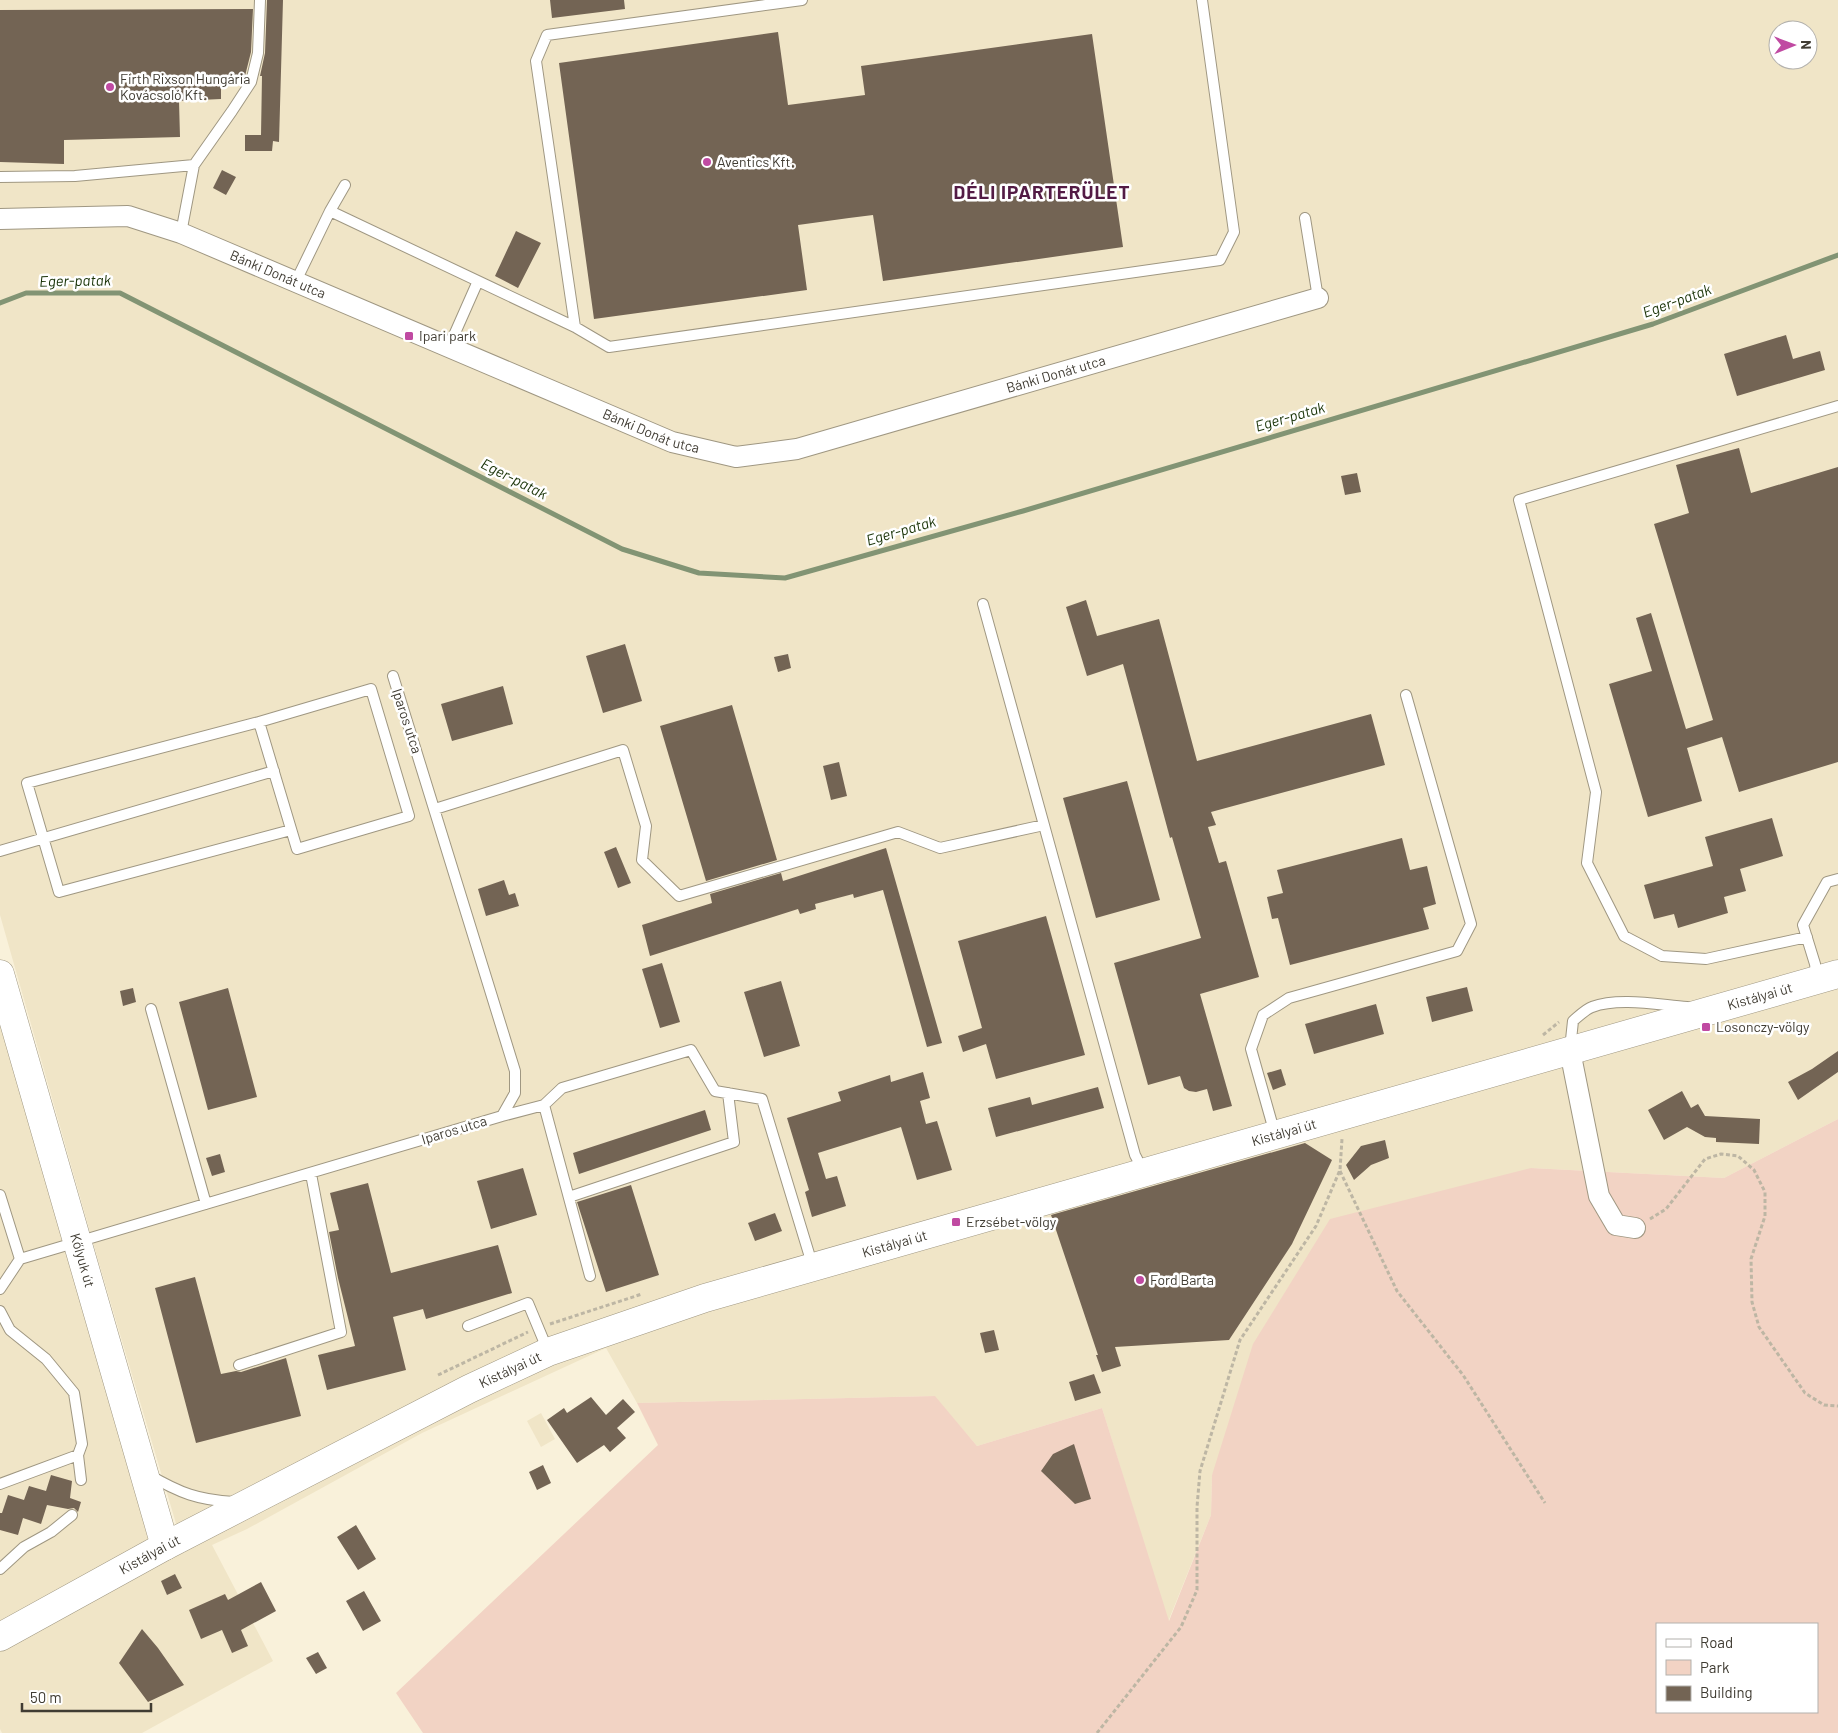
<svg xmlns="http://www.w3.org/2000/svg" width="1838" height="1733" font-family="Barlow,sans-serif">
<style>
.built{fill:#f0e5c7;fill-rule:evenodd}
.green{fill:#f2d3c4;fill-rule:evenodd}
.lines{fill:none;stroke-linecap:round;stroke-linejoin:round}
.stream{stroke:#829474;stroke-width:5}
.building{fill:#736454}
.service-casing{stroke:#9f9782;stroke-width:12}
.minor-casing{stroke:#9f9782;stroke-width:22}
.secondary-casing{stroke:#9f9782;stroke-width:29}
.path{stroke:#bdb6a4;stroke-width:3;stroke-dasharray:4 2.5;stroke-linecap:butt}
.service{stroke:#fff;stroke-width:10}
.minor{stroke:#fff;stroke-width:20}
.secondary{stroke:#fff;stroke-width:28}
.poi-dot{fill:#c04aa2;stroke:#fff;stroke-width:2}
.labels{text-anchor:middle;stroke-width:5;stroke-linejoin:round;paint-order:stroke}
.poi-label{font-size:14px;fill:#403c33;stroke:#fff;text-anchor:start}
.street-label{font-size:14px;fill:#403c33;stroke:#fff}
.water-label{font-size:15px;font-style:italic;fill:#173105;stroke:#fff}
.district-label{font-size:19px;font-weight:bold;letter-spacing:1px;fill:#531b45;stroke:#fff}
</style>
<rect width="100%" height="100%" fill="#f9f1da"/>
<path class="built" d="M0,0H1838V1119L1724,1178L1531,1168L1212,1475L1211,1515L1168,1622L1102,1408L977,1446L934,1396L637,1403L606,1348L422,1433L247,1529L212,1545L273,1661L142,1733H2L0,1729V1012L135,1475L185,1554L96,1253L0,915ZM1778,30H1808V60H1778Z
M541,1413L555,1439L541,1447L527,1421Z"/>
<path class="green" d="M1838,1119V1733H423L396,1693L658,1445L637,1403L935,1396L977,1446L1102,1408L1169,1621L1211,1515L1212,1475L1253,1344L1330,1219L1531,1168L1724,1178ZM1657,1624H1817V1712H1657Z"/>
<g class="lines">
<path class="stream" d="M0,303L26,293H120L622,549L699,573L785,578L1023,511L1653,324L1838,255"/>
</g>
<path class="building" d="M267,0H283L279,142L273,141L272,151H245V135H261L262,76H260L265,53Z
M550,0H624L625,9L552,18Z
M253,9L251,52L245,76H221V99L179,101L180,137L64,140V164L0,162V10Z
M778,32L788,105L865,95L861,66L1092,34L1123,247L883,281L873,215L849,218L798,225L807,290L594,319L559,63Z
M222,170L236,177L226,195L213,188Z
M516,231L541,243L518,288L495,276Z
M1786,335L1793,359L1820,351L1825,370L1737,396L1724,354Z
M1739,448L1751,493L1838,467V762L1739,792L1722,737L1687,748L1702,801L1648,817L1609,684L1652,671L1636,618L1651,613L1686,729L1713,720L1654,524L1689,513L1676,465Z
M1357,473L1361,492L1345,495L1341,476Z
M1086,600L1097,636L1159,619L1197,761L1371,714L1385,765L1211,812L1216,825L1208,827L1219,863L1226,861L1259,977L1200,994L1232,1106L1213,1111L1207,1089L1196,1092L1189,1091L1184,1088L1180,1076L1148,1085L1114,963L1201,938L1172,837L1170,838L1123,664L1087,676L1066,607Z
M625,644L642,701L603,713L586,656Z
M788,654L791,668L778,672L774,657Z
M503,686L513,724L452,741L441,704Z
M732,705L777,860L706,881L660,726Z
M839,762L847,796L831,800L823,766Z
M1127,781L1160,900L1096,918L1063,798Z
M1772,818L1783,856L1740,869L1746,891L1724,897L1728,913L1678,928L1674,914L1654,919L1644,885L1713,866L1705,837Z
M1402,838L1410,870L1427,866L1436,904L1423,908L1429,929L1290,965L1278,918L1272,919L1267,897L1283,893L1277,870Z
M616,847L631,883L618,888L604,852Z
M886,848L942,1043L927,1047L883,890L854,898L853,894L815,904L816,909L800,914L798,909L650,956L642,925L712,903L710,894L781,873L783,881Z
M504,880L509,895L515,893L519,906L486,916L478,889Z
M1046,916L1085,1055L996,1079L986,1044L963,1052L958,1036L982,1028L958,941Z
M662,963L680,1022L660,1028L642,969Z
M781,981L800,1046L764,1057L744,992Z
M1467,987L1473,1011L1432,1022L1426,997Z
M133,988L136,1002L123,1006L120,991Z
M228,988L257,1097L208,1110L179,1002Z
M1376,1004L1384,1034L1314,1054L1305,1024Z
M1838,1051V1072L1798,1100L1788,1082L1812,1069Z
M1281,1069L1286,1085L1273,1090L1267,1073Z
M923,1072L930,1098L920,1101L926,1124L937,1121L952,1170L917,1180L901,1127L818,1153L826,1179L837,1176L846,1206L812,1217L805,1192L809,1190L787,1118L841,1101L838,1092L890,1075L891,1082Z
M1098,1087L1104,1108L996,1137L988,1108L1030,1097L1032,1105Z
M1682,1091L1691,1108L1698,1104L1705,1116L1760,1119L1759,1144L1716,1142V1138L1705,1137L1687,1127L1664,1140L1648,1110Z
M705,1110L711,1130L579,1174L573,1153Z
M1385,1140L1389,1158L1371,1165L1354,1180L1346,1165L1361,1146Z
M1305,1143L1332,1160L1292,1244L1229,1340L1115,1347L1121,1366L1102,1372L1096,1355H1098L1051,1215Z
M220,1154L225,1172L212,1176L206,1158Z
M523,1168L537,1215L491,1229L477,1181Z
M368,1183L391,1273L498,1245L512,1293L426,1319L423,1309L393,1317L406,1370L327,1390L318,1355L355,1346L338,1278L329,1232L339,1230L330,1193Z
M631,1185L659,1275L606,1292L577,1202Z
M775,1213L782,1231L755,1241L748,1223Z
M195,1277L221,1374L236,1371L241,1372L286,1358L301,1416L196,1443L155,1288Z
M994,1330L999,1350L985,1353L980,1333Z
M1094,1374L1101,1393L1075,1401L1069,1382Z
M591,1397L606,1415L623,1399L635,1412L617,1428L626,1438L610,1452L604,1445L577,1463L547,1420L564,1408L567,1413Z
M1074,1444L1091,1499L1075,1504L1041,1471L1053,1454Z
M543,1465L551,1483L537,1490L529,1472Z
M51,1475L72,1481L70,1498L81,1502L78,1512L74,1508L68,1509L47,1505L41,1524L23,1518L18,1535L0,1530V1513H2L8,1495L24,1500L29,1486L46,1491Z
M356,1525L376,1559L358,1570L337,1537Z
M175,1574L182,1588L167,1595L161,1581Z
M261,1582L276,1611L241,1630L248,1646L232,1653L222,1630L201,1639L189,1610L225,1594L228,1600Z
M364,1591L381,1621L363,1631L346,1601Z
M142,1629L158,1648L184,1685L148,1702L119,1663Z
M318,1652L327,1668L316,1674L306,1658Z"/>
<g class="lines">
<g class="service-casing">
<path id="service" d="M802,0L547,35L536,61L575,327L609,347L1220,260L1234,232L1202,0
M0,177L75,176L194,165
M330,211L345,185
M1305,218L1318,298
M181,233L194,165L232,111L251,82L258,53L260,0
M296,281L330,211L575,327
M447,347L455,333L478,281
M983,604L1135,1155L1144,1172
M393,676L515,1071V1093L502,1116
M371,689L409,816L297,849L259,722Z
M259,722L27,783L59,892L291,830
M435,809L623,750L646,826L642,860L679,896L898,832L940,848L1044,825
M0,851L274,771
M1807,937L1706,959L1662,956L1624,936L1587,863L1596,792L1519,500L1838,406
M1817,979L1815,964L1803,925L1827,882L1838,879
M151,1009L206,1204
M1570,1049L1573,1021C1579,1016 1586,1009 1592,1007C1619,997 1659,1005 1687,1007
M544,1105L590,1276
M1275,1134L1251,1049L1263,1015L1289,998L1457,951L1471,924L1406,695
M0,1195L20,1259
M569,1197L734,1142L728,1093
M0,1289L20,1259L502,1116L544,1105L562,1088L691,1050L715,1091L762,1099L813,1267
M0,1311L10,1330L46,1359L74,1393L82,1444L78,1455L0,1484
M468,1326L528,1303L548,1351
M239,1365L341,1332L311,1174
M78,1455L81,1480
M149,1475C180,1493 198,1500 234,1502
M0,1569L24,1547L51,1532L72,1515"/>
</g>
<g class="minor-casing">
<g id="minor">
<path id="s1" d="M0,219L128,216L181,233L672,442L736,457L797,449L1318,298"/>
<path d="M1570,1051L1599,1196L1616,1225L1635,1228"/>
</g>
</g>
<g class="secondary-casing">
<g id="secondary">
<path id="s2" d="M0,974L165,1546"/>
<path id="s3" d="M0,1637L165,1546L469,1389L548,1352L705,1298L1838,974"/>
</g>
</g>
<path class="path" d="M1543,1035L1559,1022
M1340,1171L1397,1291L1463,1375L1545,1503
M1650,1219L1666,1209L1705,1159L1721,1154L1738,1156L1754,1170L1765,1192V1216L1751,1259L1752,1302L1759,1327L1805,1393L1824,1405L1838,1406
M550,1324L642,1294
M438,1375L528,1332
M1097,1733L1181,1627L1197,1590V1507L1200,1471L1240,1340L1316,1226L1340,1170L1342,1139"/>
<use href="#service" class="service"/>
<use href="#minor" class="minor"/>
<use href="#secondary" class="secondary"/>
</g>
<g class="poi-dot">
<circle cx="110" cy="87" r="5"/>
<circle cx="707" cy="162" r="5"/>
<rect x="404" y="331" width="10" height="10" rx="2.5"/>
<rect x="1701" y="1022" width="10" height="10" rx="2.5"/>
<rect x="951" y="1217" width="10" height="10" rx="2.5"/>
<circle cx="1140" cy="1280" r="5"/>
</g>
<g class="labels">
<g class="poi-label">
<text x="120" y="84">Firth Rixson Hungária<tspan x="120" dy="16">Kovácsoló Kft.</tspan></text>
<text x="717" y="167">Aventics Kft.</text>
<text x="419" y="341">Ipari park</text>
<text x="1716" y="1032">Losonczy-völgy</text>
<text x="966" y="1227">Erzsébet-völgy</text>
<text x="1150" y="1285">Ford Barta</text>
</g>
<g class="street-label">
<text dy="5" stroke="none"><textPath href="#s1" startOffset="289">Bánki Donát utca</textPath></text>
<text dy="5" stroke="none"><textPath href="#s1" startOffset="1114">Bánki Donát utca</textPath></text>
<text dy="5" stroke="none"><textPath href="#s1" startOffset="694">Bánki Donát utca</textPath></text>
<text transform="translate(407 721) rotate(72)" y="5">Iparos utca</text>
<text dy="5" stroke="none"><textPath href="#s3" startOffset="1881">Kistályai út</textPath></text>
<text transform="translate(454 1130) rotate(-17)" y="5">Iparos utca</text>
<text dy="5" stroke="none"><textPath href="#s3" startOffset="1386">Kistályai út</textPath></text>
<text dy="5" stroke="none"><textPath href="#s3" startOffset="981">Kistályai út</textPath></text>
<text dy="5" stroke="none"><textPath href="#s2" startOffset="298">Kőlyuk út</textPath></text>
<text dy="5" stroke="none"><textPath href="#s3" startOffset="576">Kistályai út</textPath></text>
<text dy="5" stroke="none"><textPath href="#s3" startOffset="171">Kistályai út</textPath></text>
</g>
<g class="water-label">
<text transform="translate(75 281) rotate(-1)" y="5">Eger-patak</text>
<text transform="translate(1677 301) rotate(-20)" y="5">Eger-patak</text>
<text transform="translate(1290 417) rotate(-16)" y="5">Eger-patak</text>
<text transform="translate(514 479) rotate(27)" y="5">Eger-patak</text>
<text transform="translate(901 531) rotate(-16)" y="5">Eger-patak</text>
</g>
<g class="district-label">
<text x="1042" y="199">DÉLI IPARTERÜLET</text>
</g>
</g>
<rect x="1656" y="1623" width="162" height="90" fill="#ffffff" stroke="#b3b1ad"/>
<rect x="1666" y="1639" width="25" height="8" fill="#ffffff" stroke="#b3b1ad"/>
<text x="1700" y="1648" font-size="15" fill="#403c33">Road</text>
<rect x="1666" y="1660" width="25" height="15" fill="#f2d3c4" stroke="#b3b1ad"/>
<text x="1700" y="1673" font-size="15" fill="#403c33">Park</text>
<rect x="1666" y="1686" width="25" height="15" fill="#736454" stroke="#b3b1ad"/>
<text x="1700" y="1698" font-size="15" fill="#403c33">Building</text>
<g transform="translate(1793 45) rotate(89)"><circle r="24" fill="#ffffff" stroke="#b3b1ad"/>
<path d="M0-4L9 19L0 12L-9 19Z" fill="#c04aa2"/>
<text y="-8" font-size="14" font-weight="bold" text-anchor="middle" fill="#403c33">N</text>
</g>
<path d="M22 1703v8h129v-8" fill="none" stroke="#403c33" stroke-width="2.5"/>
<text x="30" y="1703" font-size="15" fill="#403c33" stroke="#ffffff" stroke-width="4" paint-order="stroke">50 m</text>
</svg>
